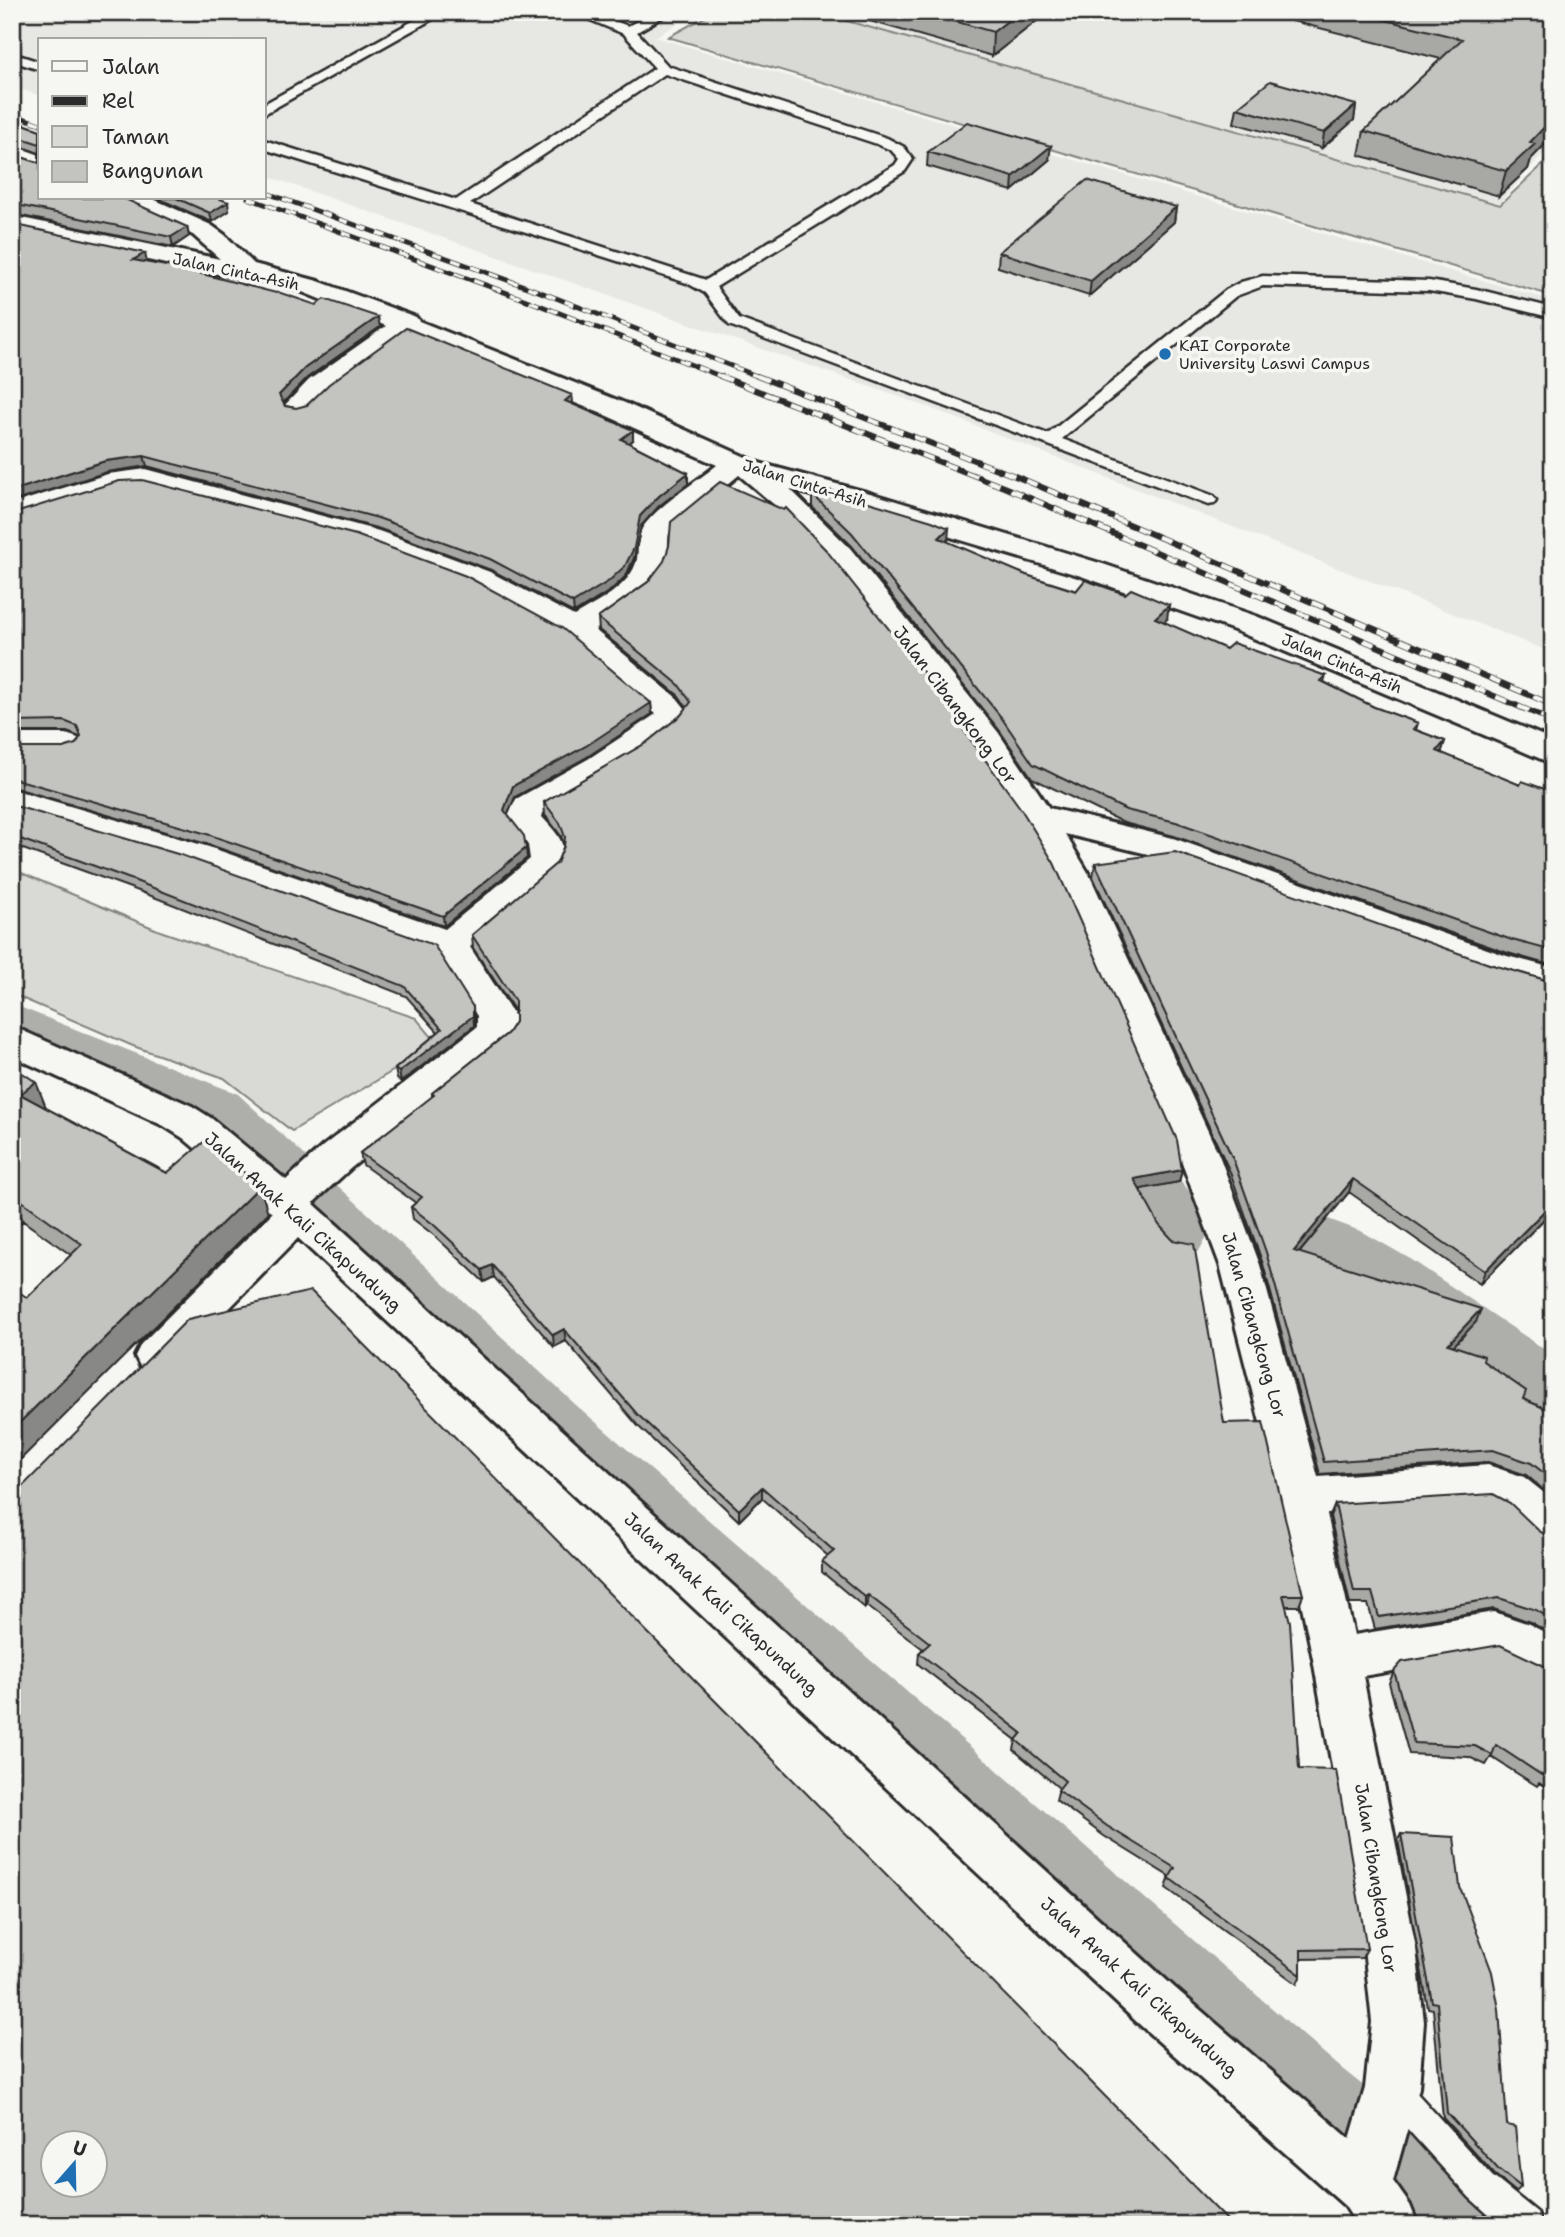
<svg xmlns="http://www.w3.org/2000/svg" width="1565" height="2237" font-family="'Shantell Sans',sans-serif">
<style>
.built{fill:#e7e7e3}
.green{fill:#d9d9d5;stroke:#828280;stroke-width:2}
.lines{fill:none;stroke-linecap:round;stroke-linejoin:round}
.canal{fill:#aeaeab;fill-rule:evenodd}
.river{fill:#aeaeab;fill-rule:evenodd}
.service-casing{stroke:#2b2b2b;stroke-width:5}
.minor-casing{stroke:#2b2b2b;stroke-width:6}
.service{fill:#f6f6f2;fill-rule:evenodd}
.minor{fill:#f6f6f2;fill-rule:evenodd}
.rail-far1-casing{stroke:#2b2b2b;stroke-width:5}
.rail-casing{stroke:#2b2b2b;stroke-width:6}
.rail-far1{stroke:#f6f6f2;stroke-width:3.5;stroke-dasharray:10;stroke-linecap:butt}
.rail{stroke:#f6f6f2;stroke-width:4.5;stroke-dasharray:12;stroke-linecap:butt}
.wall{fill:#a8a8a5;stroke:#2b2b2b;stroke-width:2}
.shaded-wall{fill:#888886;stroke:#2b2b2b;stroke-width:2}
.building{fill:#c3c3c0;stroke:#2b2b2b;stroke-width:2;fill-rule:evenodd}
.poi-dot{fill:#1f6fb2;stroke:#f6f6f2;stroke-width:2.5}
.labels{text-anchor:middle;stroke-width:7;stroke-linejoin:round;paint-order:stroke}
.far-street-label{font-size:16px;fill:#2b2b2b;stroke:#f6f6f2}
.far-poi-label{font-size:16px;fill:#2b2b2b;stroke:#f6f6f2;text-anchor:start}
.street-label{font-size:18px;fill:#2b2b2b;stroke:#f6f6f2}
</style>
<rect width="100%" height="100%" fill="#f6f6f2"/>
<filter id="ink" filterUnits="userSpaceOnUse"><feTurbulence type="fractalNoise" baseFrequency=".0143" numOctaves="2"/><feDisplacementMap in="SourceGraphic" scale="14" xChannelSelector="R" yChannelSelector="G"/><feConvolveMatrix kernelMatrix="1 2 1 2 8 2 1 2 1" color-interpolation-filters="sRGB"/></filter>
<g filter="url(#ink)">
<path class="built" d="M12,12H697L655,37L1553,301V653L928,407L264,175V40H40V96L12,86Z
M802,12H1461L1553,35V142L1499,204Z"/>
<path class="green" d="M714,12H815L1500,205L1553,155V296L668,37Z
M12,869L160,931L416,1018L438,1044L292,1131L224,1078L133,1046L12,994Z"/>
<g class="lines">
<path class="canal" d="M12,1004L238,1094L576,1405L1341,2068L1431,2140L1488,2201L1498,2225H1418L1383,2188L1295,2114L538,1437L204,1118L12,1038Z"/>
<path class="river" d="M1094,1065L1123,1073L1170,1168L1199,1203L1212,1227L1199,1251L1169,1261L1139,1251L1107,1211L1053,1095L1065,1073Z
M1272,1198L1363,1232L1412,1260L1553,1355V1442L1521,1431L1350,1310L1301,1280L1242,1256L1229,1232L1242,1208Z"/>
<g class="service-casing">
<path id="service" d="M429,12H445L264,114V104Z
M571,12H590L628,26L655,12H671L637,32L668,66L887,138L904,147L913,159L905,171L716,287L739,319L1048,434L1226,290L1241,282L1263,276L1429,281L1476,289L1553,308V318L1476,299L1429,291L1263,286L1236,296L1062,439L1214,496L1217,500L1214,504L1208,505L729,325L705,293L687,283L264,149V140L456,200L655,68L624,34ZM665,74L877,144L891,150L899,159L895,165L706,280L470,204Z
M12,53L40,62V70L12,61Z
M1394,2075L1405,2080L1492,2176L1538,2213L1542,2225H1500L1470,2198L1383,2102L1378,2091L1383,2080Z"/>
</g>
<g class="minor-casing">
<path id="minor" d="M12,145L40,155V170L12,160Z
M119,198H151L211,225L225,235L254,264L318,281L416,317L419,321L625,403L759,463L870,493L1103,564L1256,616L1553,740V764L1234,630L1081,576L790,489L850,548L998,732L1049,808L1173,838L1507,956L1553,968V994L1485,975L1152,855L1065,834L1089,874L1219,1155L1260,1265L1318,1477L1488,1465L1524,1477L1553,1500V1552C1524,1541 1516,1512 1488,1503L1327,1514L1354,1635L1494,1612L1529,1624L1553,1637V1682L1494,1654L1363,1676L1416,1948L1424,2022L1419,2088L1393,2181L1410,2205L1418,2225H1357L1345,2206L1139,2024L298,1238L171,1368L156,1373L141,1368L135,1356L141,1344L272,1213L183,1138L164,1126L12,1056V1026L192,1106L211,1118L286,1180L323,1146L477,1027V1016L437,953L185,863L12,811V789L209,847L445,929L530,859L528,845L507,819L516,799L588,759L656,714L564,636L468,584L359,543L145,487L121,488L12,522V504L108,474L146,469L379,531L490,572L574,616C595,603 631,587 637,559C639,547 636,534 646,523C663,502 695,483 717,465L605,415L407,335L329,392L307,413L297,415L287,413L283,407L309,380L386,326L300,291L269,282L193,270L12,230V216L220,259L193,235L122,203ZM739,475L777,507L828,560L974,746L1022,820L1055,874L1179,1155L1220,1265L1279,1497L1313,1659L1364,1948L1372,2022L1365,2088L1350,2139L1175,1988L313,1203L351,1168L508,1043L514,1033V1015L470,947L556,874C572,849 560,836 542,817L543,813C577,794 673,745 689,713L677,698L595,630C621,613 658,594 666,561C669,551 667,542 669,533Z
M12,734H66L78,738L82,745L78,752L66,756H12Z"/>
</g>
<use href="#service" class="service"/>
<use href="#minor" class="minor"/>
<g class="rail-far1-casing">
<path id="rail-far1" d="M12,114L40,124
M264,192L538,291L762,378
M248,198L529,301L725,378"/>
</g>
<g class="rail-casing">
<path id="rail" d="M720,376L1006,488L1553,721
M757,376L1020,478L1553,705"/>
</g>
<use href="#rail-far1" class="rail-far1"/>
<use href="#rail" class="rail"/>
</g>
<path class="wall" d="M838,12H1048L992,56Z
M1257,12H1553V136L1531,159L1528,169L1499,196L1359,155L1364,131L1441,59Z
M1356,105L1354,120L1322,148L1234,123L1237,108Z
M12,120L40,130V198L187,227L189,236L173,247L12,214V154L39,163V153L12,143Z
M928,152L1049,160L1012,191L927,166Z
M157,198H218L229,211L212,222Z
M1176,207L1174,222L1089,296L998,267L999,252Z
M147,263L380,327L307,378L283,403L285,406L296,408L572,395L573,404L633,440L629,443L688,473V484L659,506L641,526L634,558L626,576L610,591L574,613L491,570L380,529L147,466L107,472Z
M812,494L948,542L1026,575L1167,619L1163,622L1226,649L1326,676L1324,682L1374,707L1418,723L1416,730L1445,741L1441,753L1520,785L1553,792V966L1508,953L1174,836L1124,823L1032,778L1000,731L852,546L812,507Z
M12,514L651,703L652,714L587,757L515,797L507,815L527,858L444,926L210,845L12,787V748H64L76,744L80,737L67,732H12Z
M648,582L973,735L972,742L1182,1170L1179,1182L1140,1189L1224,1423L1303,1595L1299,1606H1286L1299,1769L1367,1949L1362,1958L1301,1959V1975L1297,1984L1166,1888L1170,1877L1104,1836L1056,1800L1059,1788L1014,1750L1016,1740L918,1664L919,1653L923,1649L867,1606L865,1608L822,1572V1561L828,1556L762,1498L739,1521L638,1426L566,1341L554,1347L494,1277L484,1282L435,1236L413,1219L411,1207L416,1203L363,1165L360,1153L432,1097V1093L508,1033L515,1022V1011L473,948L472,935L557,863L564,845L561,836L545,815L544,802L646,743L681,715L687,708L679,696L599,630L598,618Z
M12,805L474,1017V1026L401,1082L397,1079L395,1069L438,1032L406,996L136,890L12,845Z
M1095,863L1489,964L1553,982V1210L1480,1284L1349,1192L1299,1253L1476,1322L1453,1346L1483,1361L1523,1399L1553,1412V1498L1526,1475L1488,1462L1320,1474L1263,1264L1230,1172L1093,877Z
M12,1066L47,1109L167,1173L268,1213L27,1298L71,1255L23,1221L12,1229Z
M1335,1504L1539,1531L1553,1539V1635L1530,1622L1494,1609L1375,1629L1368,1604H1350L1330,1516Z
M1553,1670V1792L1539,1783L1537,1786L1491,1757L1486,1765L1469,1757L1409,1754L1389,1683L1394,1671Z
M1401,1834L1460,1887L1507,2125L1521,2187L1516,2192L1494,2174L1443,2118L1433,2009L1428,2008L1398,1840Z"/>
<path class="shaded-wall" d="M1019,12H1048L992,56L993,32Z
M1356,105L1354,120L1322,148L1324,133Z
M1553,118V136L1531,159L1528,169L1499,196L1506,171L1530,142Z
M1051,146L1049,160L1012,191L1013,177Z
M228,202L229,211L212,222L210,213Z
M1176,207L1174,222L1089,296L1091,281Z
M187,227L189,236L173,247L171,237Z
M145,253L147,263L133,260Z
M378,317L380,327L307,378L281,405L279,395L305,368Z
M572,395L573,405L565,401Z
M633,430V440L622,449L621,439Z
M144,456L147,466L107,472L12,502V491L105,461Z
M688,473V484L659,506L641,526L634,558L626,576L610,591L574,613L573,603L640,516L659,496Z
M949,528L948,541L939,538Z
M1169,605L1167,619L1153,632L1155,618Z
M651,703L652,714L587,757L515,797L505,821L504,810L513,786Z
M1445,741L1441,754L1437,751Z
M526,848L527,858L444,926L443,916Z
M473,1007L474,1026L401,1082L399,1072Z
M36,1082L47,1110L20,1094Z
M1182,1170L1179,1182L1131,1191L1134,1179Z
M1353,1179L1349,1192L1290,1264L1294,1251Z
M260,1186L268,1213L12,1468V1430Z
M12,1195L23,1221L12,1229Z
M1553,1202V1210L1480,1284L1485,1271Z
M492,1265L494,1277L484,1282L482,1270Z
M1481,1309L1476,1322L1443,1357L1448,1344Z
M564,1329L566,1341L554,1347L553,1335Z
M762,1487V1498L739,1521V1510Z
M868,1595L867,1606L865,1608V1597Z"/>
<path class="building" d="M922,12H1019L993,32Z
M1354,12H1525L1553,20V118L1530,142L1535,144L1506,171L1364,131L1462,39Z
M1270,81L1356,105L1324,133L1237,108Z
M12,120L40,130V198H123L187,227L171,237L12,204V154L39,163L40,144L12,135Z
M967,122L1051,146L1013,177L928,152Z
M1087,180L1176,207L1091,281L999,252Z
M176,198H218L228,202L210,213Z
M12,224L145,253L133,260L183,269L276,293L278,292L316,305L324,299L378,317L305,368L279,395L285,406L296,408L307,405L329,384L406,328L572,395L565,401L633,430L621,439L688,473L659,496L640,516L634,548L625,566L609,581L573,603L490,559L378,518L144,456L105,461L12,491Z
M142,480L356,535L466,576L562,628L651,703L586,746L513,786L504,810L524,836L526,848L443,916L207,834L12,778V748H64L76,744L81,736L77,726L64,721L12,722V514L119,481Z
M720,482L784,510L786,508L826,550L973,735L965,732L1021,809L1054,863L1177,1140L1182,1170L1134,1179L1159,1225L1173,1240L1194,1244L1224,1423L1263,1422L1303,1595H1283L1290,1622L1299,1769L1336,1770L1367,1949L1301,1950V1975L1169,1878L1175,1868L1107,1826L1058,1790L1065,1781L1016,1740L1022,1733L919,1653L930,1643L868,1595L865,1597L822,1561L834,1551L762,1487L739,1510L637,1414L564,1329L553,1335L492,1265L482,1270L433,1224L411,1207L422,1197L360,1153L434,1095L432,1093L508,1033L515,1022V1001L472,935L557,863L564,846L565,837L560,823L544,802L646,743L681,715L691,702L678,684L598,618L648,582L664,561L669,546L671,522Z
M822,488L932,521L949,528L939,538L1026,575L1076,591L1085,580L1125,594L1131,589L1169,605L1155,618L1226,649L1233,643L1326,676L1321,681L1374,707L1418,723L1413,729L1445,741L1437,751L1520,785L1522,781L1553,792V951L1512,940L1176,822L1126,810L1033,764L1001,717L852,533L812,494Z
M12,805L181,855L434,945L473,1007V1016L399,1072L395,1069L442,1029L404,986L133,880L12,836Z
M1175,852L1489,964L1553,982V1202L1485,1271L1353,1179L1294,1251L1481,1309L1448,1344L1484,1356L1483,1361L1526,1391L1523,1399L1553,1412V1480L1531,1463L1493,1450L1324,1462L1266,1252L1233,1159L1095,863Z
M12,1066L36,1082L20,1094L167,1173L206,1140L260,1186L12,1430V1286L27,1298L82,1244L12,1194Z
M311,1291L1232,2225H12V1494L17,1492L188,1319ZM52,2143H94V2185H52Z
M1493,1494L1510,1503L1539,1531L1553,1539V1620L1536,1610L1499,1598L1379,1617L1372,1592H1354L1335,1504Z
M1500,1645L1553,1670V1777L1545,1772L1543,1776L1496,1745L1492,1755L1475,1746L1414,1743L1394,1671L1402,1662Z
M1401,1834L1454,1837L1460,1887L1492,1972L1499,2009L1507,2125L1515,2127L1521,2187L1498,2169L1447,2113L1437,2003L1432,2002Z"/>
</g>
<circle class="poi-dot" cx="1165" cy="354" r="7"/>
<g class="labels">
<g class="far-street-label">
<text transform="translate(236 271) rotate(12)" y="6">Jalan Cinta-Asih</text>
<text transform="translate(805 483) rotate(17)" y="6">Jalan Cinta-Asih</text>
<text transform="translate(1342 663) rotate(23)" y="6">Jalan Cinta-Asih</text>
</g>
<g class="far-poi-label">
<text x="1179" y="351">KAI Corporate<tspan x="1179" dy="18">University Laswi Campus</tspan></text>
</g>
<g class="street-label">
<text transform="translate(955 705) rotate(53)" y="6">Jalan Cibangkong Lor</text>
<text transform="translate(303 1222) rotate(42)" y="6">Jalan Anak Kali Cikapundung</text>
<text transform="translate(1254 1325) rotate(74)" y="6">Jalan Cibangkong Lor</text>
<text transform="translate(721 1604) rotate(43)" y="6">Jalan Anak Kali Cikapundung</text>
<text transform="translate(1376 1878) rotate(81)" y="6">Jalan Cibangkong Lor</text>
<text transform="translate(1139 1987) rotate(42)" y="6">Jalan Anak Kali Cikapundung</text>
</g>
</g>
<rect width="1565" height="2237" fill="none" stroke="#f6f6f2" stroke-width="42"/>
<rect x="21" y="21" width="1523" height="2195" fill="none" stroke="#2b2b2b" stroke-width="2.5" filter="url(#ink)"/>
<rect x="38" y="38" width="228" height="161" fill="#f6f6f2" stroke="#a5a5a2" stroke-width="2"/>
<rect x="52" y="61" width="35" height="10" fill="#f6f6f2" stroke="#a5a5a2" stroke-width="2"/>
<text x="102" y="74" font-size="21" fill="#2b2b2b">Jalan</text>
<rect x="52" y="96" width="35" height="10" fill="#2b2b2b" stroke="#a5a5a2" stroke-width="2"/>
<text x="102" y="108" font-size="21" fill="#2b2b2b">Rel</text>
<rect x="52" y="126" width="35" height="21" fill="#d9d9d5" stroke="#a5a5a2" stroke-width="2"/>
<text x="102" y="144" font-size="21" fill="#2b2b2b">Taman</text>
<rect x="52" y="161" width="35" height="21" fill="#c3c3c0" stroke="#a5a5a2" stroke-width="2"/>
<text x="102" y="178" font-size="21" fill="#2b2b2b">Bangunan</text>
<g transform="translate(74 2164) rotate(20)"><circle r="33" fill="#f6f6f2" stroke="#a5a5a2" stroke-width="2"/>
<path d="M0-5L12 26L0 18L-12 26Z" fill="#1f6fb2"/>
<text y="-10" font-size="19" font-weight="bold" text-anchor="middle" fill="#2b2b2b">U</text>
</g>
</svg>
